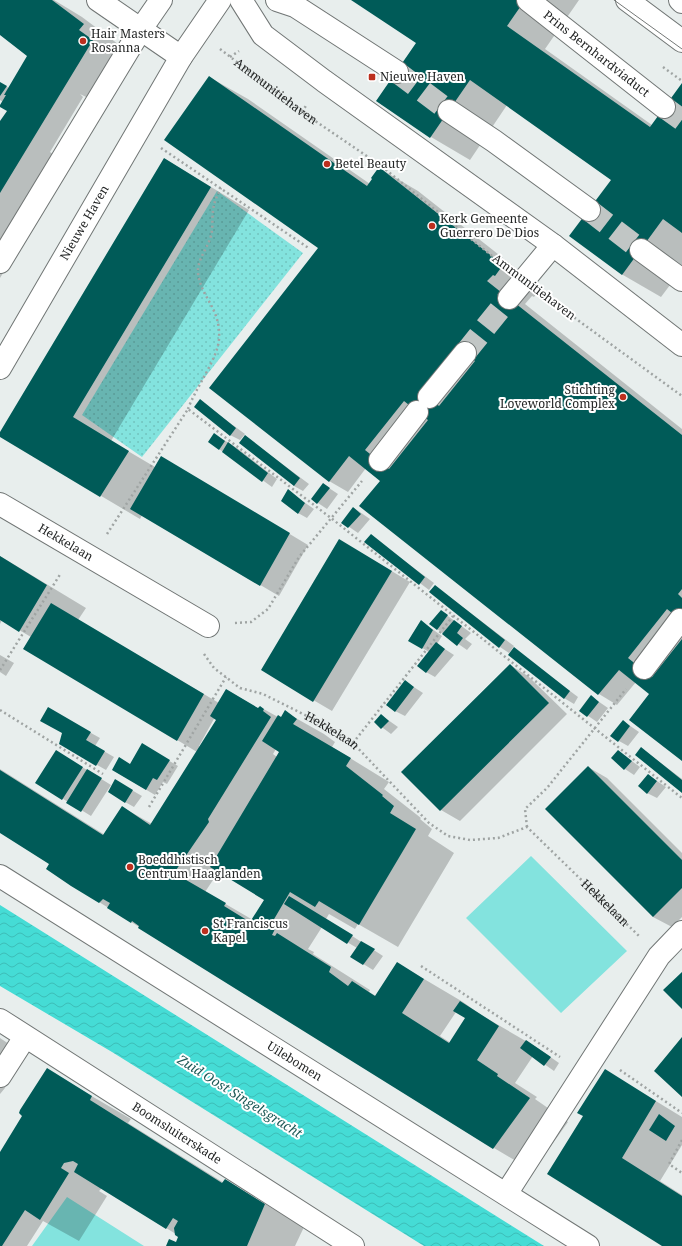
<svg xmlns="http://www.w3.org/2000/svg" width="682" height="1246" font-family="'Noto Serif',serif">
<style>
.green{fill:#83e3de}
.garden{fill:url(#garden-dots)}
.water{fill:url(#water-waves)}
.shadow{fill:#0003;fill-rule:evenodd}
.building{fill:#005b58;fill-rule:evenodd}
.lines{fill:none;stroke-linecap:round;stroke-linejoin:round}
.minor-tunnel{stroke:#c1c6c5;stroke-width:22;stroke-dasharray:22 11;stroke-linecap:butt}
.minor-casing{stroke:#717675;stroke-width:24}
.path{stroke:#9fa4a3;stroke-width:2.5;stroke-dasharray:2 3;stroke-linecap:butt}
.minor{stroke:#fff;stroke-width:22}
.tram{stroke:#747877;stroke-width:1}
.poi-dot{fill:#bc2f1e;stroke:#fff;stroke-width:1.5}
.labels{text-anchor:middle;stroke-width:4;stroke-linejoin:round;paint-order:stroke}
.poi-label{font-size:12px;fill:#232525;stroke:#fff;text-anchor:start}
.street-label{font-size:12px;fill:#232525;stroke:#fff}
.water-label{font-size:13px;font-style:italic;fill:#1c5956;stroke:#fff}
</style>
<defs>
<pattern id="garden-dots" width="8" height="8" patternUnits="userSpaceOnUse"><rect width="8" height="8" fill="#83e3de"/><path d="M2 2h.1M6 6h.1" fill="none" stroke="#71c3be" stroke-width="1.8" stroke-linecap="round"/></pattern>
<pattern id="water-waves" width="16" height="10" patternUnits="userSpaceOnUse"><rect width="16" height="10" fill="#45dcd5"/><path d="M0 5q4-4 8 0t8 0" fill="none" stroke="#3cbdb7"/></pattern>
</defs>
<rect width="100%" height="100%" fill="#e8eeed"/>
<path class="green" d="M531,856L627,951L561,1013L466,918Z
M67,1197L144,1246H32Z"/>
<path class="garden" d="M217,191L303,253L142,457L82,415Z"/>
<path class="water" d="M0,905L544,1246H424L112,1052L0,986Z"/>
<path class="shadow" d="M0,0H54L82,17L122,47L104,106L80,94L83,97L50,152L69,166L0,278V123L9,111L3,102L0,100V83L9,88L32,59L0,34Z
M353,0H579L545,49L652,125L682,85V269L661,297L623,275L571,236L612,180L507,105L470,160L431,137L377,101L417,43Z
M209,77L248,99L370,184L379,168L418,191L541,288L534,297L532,296L525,304L682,429V760L651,694L636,682L617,705L599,694L361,506L381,481L366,468L348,492L329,481L320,248Z
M165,159L249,210L111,441L155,467L180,468L308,545L279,596L142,515L140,519L0,436Z
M200,401L245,434L240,440L230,435Z
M214,434L237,448L277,479L272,487L219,449Z
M246,437L309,484L303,491L294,486Z
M323,484L338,494L327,509L312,499Z
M288,491L314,509L307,518L298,513Z
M354,508L370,519L358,533L342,522Z
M371,536L434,583L429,590L366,542Z
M358,551L410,582L332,711L262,670Z
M0,556L86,608L78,620L219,703L227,690L259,709L260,707L278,717L281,718L285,712L324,734L335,742L332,747L389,782L384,789L421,818L420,819L432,829L428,836L454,853L398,947L358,924L355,929L329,914L326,919L383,956L373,970L352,957L357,948L322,927L308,949L314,952L313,954L370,990L369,992L376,996L397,963L463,1002L481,1015L536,1047L559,1063L554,1071L533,1056L515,1083L537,1097L535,1099L568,1122L533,1171L494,1148L99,902L50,864L0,832V769L105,835L122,807L152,824L197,752L25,648L31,637L2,620L0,624ZM215,717L217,721L200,747L199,746ZM276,749L281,751L277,757L273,754ZM219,871L265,899L253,920L205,892ZM456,1012L467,1018L451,1043L440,1036Z
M435,586L514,646L509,653L500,647L430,592Z
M441,611L471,633L465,639L472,644L467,650L437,629Z
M421,621L442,636L437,644L454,655L435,677L426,672L429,652L409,640Z
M514,649L578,697L574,704L564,698Z
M0,655L14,663L6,676L0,672Z
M510,665L528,676L567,714L460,821L441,810L403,772Z
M406,682L423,693L405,716L395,711Z
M592,697L608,708L597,722L581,711Z
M48,709L100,738L95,746L114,757L106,770L60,744L63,733Z
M381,715L398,727L391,734L375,722Z
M623,721L639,732L628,746L619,741Z
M142,745L178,766L167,784L163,782L155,795L113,770L130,765Z
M641,748L682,779V791Z
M618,751L640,767L634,775L625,769L612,758Z
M66,757L111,785L91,816L37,783Z
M588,767L607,778L682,853V917L672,927L653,917L546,809Z
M648,775L666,787L657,798L647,793Z
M116,781L142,796L134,807L125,802Z
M0,1038L15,1048L5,1088L0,1094Z
M47,1070L131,1119L128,1123L224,1183L225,1180L304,1227L295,1246H167L177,1243L179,1236L102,1188L99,1191L107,1196L79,1241L43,1221L27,1246H0V1154L24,1115Z
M605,1070L682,1117V1145L660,1181L682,1195V1246H664L585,1116Z"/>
<path class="building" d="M0,0H52L84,24L79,30L93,40L0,193V121L7,111L0,107V105L6,95H4L27,56L0,35Z
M351,0H525L507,26L650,127L682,83V233L663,219L622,275L569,236L611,180L470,80L430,138L376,101L416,43Z
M209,76L367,186L372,179L371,178L379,167L503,265L495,276L493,275L487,281L682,435V589L678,594L682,598V621L667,609L628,658L652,677L682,639V761L629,720L649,694L619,670L598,695L359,506L380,481L349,456L329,482L209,388L318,248L164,140ZM457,347L475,361L439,406L429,397ZM404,401L428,420L389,469L365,450Z
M0,82L7,86L0,96Z
M164,158L211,187L73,417L129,451L100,497L0,437V432Z
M200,399L236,428L230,436L194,407Z
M214,433L225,441L219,450L208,442Z
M245,435L300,478L294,486L239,443Z
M228,442L268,473L262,482L222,452Z
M161,456L290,533L260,586L130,509Z
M323,483L330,488L317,504L311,499Z
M288,489L305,503L298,514L281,501Z
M353,507L361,514L348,528L341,523Z
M371,534L425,577L419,585L364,542Z
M339,539L392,571L313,702L261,670Z
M0,556L47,585L19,632L0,620Z
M435,585L505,640L499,648L429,592Z
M51,603L204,694L177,741L23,649Z
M441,610L448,615L437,630L429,624Z
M421,620L433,630L422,649L408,641Z
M454,620L462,626L457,633L463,638L457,646L442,634Z
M436,642L445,649L426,673L417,666Z
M514,647L570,691L564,699L508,655Z
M510,664L549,703L440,811L401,772Z
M405,680L414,687L395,712L386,705Z
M226,689L258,708L260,706L264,709L263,711L271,717L208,819L209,822L174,873L226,903L224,906L250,922L264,900L210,867L279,752L262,741L278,715L281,717L285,710L297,719L293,724L351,758L346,766L383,795L382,796L394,806L390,813L416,829L359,925L319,901L315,907L290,892L270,926L275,929L272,935L275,936L277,933L331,967L329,972L348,986L352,981L375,996L397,962L424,979L402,1013L449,1043L465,1018L453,1011L460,1001L499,1026L477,1060L498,1074L497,1076L530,1098L493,1149L138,928L139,926L132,921L131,923L107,908L110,903L103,899L99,903L71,886L46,869L49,864L0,833V770L103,835L122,806L150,825L216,720L210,716Z
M591,695L599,702L587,717L579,711Z
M48,707L91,732L86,740L105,751L96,766L59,744L62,733L40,721Z
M381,714L389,721L381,729L374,722Z
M623,720L630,726L618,742L610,736Z
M142,743L170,760L157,780L153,778L146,790L112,770L119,757L130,764Z
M641,747L682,780V793L635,755Z
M56,750L83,767L62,800L35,783Z
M618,750L632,761L624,770L611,758Z
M588,766L682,860V888L653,917L545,809Z
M87,769L102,778L81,812L66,803Z
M648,774L657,781L647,794L638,786Z
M115,779L133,790L125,803L108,792Z
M289,896L353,935L347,944L284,904Z
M361,941L375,949L363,965L350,957Z
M682,972V1009L663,990Z
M682,1037V1097L654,1071Z
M526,1040L551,1057L544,1066L520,1048Z
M47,1068L92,1096L90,1100L222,1183L225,1179L265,1204L247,1246H166L169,1239L176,1242L178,1237L175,1235L174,1228L178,1221L173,1218L166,1229L74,1172L78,1164L73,1161L64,1163L61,1168L69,1173L40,1220L25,1210L2,1246H0V1152L22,1116L19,1113L20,1110Z
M605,1069L656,1101L622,1158L682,1196V1246H662L547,1174L583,1116L577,1113Z
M659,1114L675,1126L666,1141L649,1130Z"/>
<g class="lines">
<path class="minor-tunnel" d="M397,72L449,111
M664,107L682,120
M589,210L641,250
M465,353L509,298"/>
<g class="minor-casing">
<g id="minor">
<path d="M98,0L181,57"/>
<path d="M241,0L263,35L324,81L553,245L682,345"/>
<path d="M277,0L295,6L397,72"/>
<path id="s3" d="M528,0L664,107"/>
<path d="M627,0L682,41"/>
<path d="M680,0L682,2"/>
<path d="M449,111L494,141L589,210"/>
<path d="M641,250L682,280"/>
<path d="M0,262L141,29L161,0"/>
<path d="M509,298L553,245"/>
<path id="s4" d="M0,368L181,57L220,0"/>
<path d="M429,397L465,353"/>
<path d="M380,460L417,412"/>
<path id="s5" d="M0,504L208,626"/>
<path d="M644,668L680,620"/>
<path id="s6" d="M0,876L588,1246"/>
<path id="s7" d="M0,1020L353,1246"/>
<path d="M0,1076L25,1037"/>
<path d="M506,1194L659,956L682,932"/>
</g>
</g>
<g class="path">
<path id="s1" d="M220,49L302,112L380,165L502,264"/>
<path d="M230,57L239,51"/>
<path d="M663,67L682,81"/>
<path d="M302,112L307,104"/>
<path d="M161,148L310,249"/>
<path d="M546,297L682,396"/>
<path d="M188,409C195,389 218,358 219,339C221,308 201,298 198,273C197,261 206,250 210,239C214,228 211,217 214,205C215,200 218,194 221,188"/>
<path d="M107,534L188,409L331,518L682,798"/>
<path d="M235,623L251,622L268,609L299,557L362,481"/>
<path id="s2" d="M204,654L214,668L240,688L263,694L313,719L353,743L429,823L448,836L470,840L498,838L527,827L639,936"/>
<path d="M0,670L61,573"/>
<path d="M0,710L103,774"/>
<path d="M353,743L453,616"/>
<path d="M149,807L226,677"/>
<path d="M527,827L525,809L547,788L626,689"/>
<path d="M421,966L560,1057"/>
<path d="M620,1070L682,1113"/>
<path d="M682,1140L669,1164L682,1173"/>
</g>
<use href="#minor" class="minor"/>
<path class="tram" d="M614,0L682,49"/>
</g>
<g class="poi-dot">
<circle cx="83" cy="41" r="4"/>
<rect x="368" y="73" width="8" height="8" rx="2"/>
<circle cx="327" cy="164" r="4"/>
<circle cx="432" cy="226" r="4"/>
<circle cx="623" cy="397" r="4"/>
<circle cx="130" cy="867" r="4"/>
<circle cx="205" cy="931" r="4"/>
</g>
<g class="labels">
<g class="poi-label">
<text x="91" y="38">Hair Masters<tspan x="91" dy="14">Rosanna</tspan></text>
<text x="380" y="81">Nieuwe Haven</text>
<text x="335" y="168">Betel Beauty</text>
<text x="440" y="223">Kerk Gemeente<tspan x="440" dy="14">Guerrero De Dios</tspan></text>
<text x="615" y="394" text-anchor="end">Stichting<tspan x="615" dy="14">Loveworld Complex</tspan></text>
<text x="138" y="864">Boeddhistisch<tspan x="138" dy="14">Centrum Haaglanden</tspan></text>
<text x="213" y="928">St Franciscus<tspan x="213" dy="14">Kapel</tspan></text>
</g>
<g class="street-label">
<text dy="4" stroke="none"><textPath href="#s3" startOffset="87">Prins Bernhardviaduct</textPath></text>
<text dy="4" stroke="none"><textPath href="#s1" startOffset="70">Ammunitiehaven</textPath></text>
<text dy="4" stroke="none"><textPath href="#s4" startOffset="168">Nieuwe Haven</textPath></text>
<text transform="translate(534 287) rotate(37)" y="4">Ammunitiehaven</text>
<text dy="4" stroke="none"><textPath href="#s5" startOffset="76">Hekkelaan</textPath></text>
<text dy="4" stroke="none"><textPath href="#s2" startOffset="152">Hekkelaan</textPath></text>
<text dy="4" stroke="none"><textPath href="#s2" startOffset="500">Hekkelaan</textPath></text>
<text dy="4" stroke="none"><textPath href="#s6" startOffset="348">Uilebomen</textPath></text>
<text dy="4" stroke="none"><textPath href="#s7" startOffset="210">Boomsluiterskade</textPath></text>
</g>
<g class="water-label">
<text transform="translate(240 1096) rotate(32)" y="5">Zuid Oost Singelsgracht</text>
</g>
</g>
</svg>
